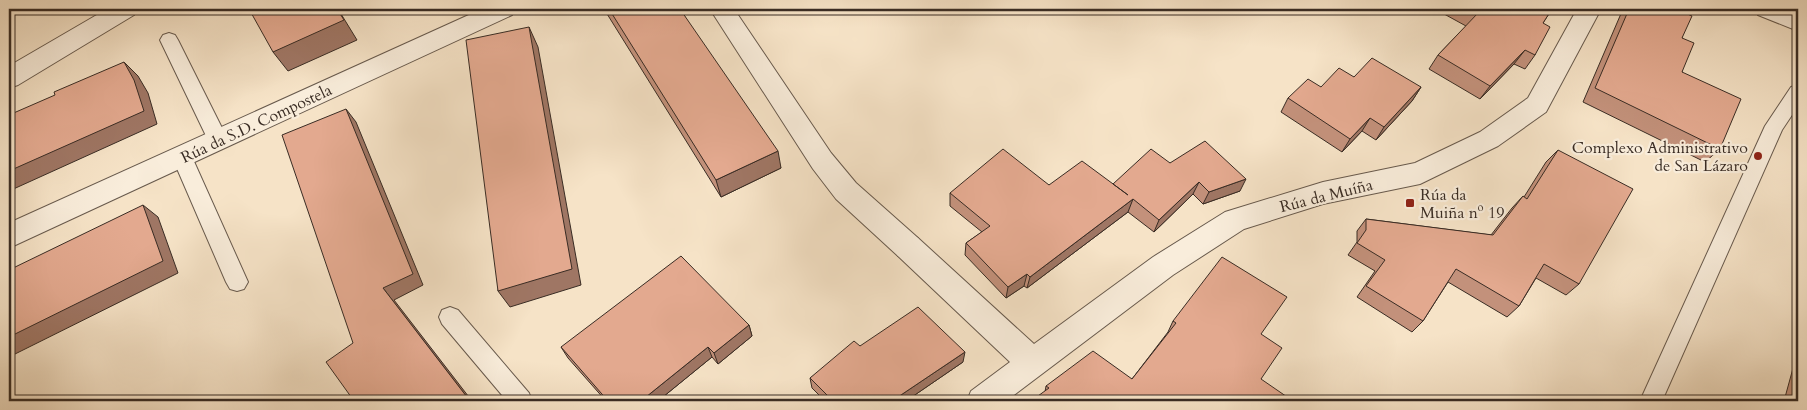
<svg xmlns="http://www.w3.org/2000/svg" width="1807" height="410" font-family="Cardo,serif">
<style>
.lines{fill:none;stroke-linecap:round;stroke-linejoin:round}
.service-casing{stroke:#685a4d;stroke-width:2}
.pedestrian-casing{stroke:#685a4d;stroke-width:2}
.minor-casing{stroke:#685a4d;stroke-width:2}
.service{fill:#f9eddb;fill-rule:evenodd}
.pedestrian{fill:#f9eddb;fill-rule:evenodd}
.minor{fill:#f9eddb;fill-rule:evenodd}
.wall{fill:#c3917b;stroke:#392c24}
.shaded-wall{fill:#9f7664;stroke:#392c24}
.building{fill:#e3a98f;stroke:#392c24}
.poi-dot{fill:#8f2418;stroke:#f9eddb;stroke-width:2}
.labels{text-anchor:middle;stroke-width:4.5;stroke-linejoin:round;paint-order:stroke}
.street-label{font-size:16px;fill:#392c24;stroke:#f9eddb}
.poi-label{font-size:16px;fill:#392c24;stroke:#f9eddb;text-anchor:end}
</style>
<rect width="100%" height="100%" fill="#f6e3c7"/>
<filter id="stains"><feTurbulence type="fractalNoise" baseFrequency=".004" numOctaves="4"/><feColorMatrix values="0 0 0 0 .2 0 0 0 0 .09 0 0 0 0 .02 0 0 0 .5 -.17"/></filter>
<radialGradient id="worn" r=".72"><stop offset=".6" stop-color="#630" stop-opacity="0"/><stop offset="1" stop-color="#630" stop-opacity=".3"/></radialGradient>
<g class="lines">
<g class="service-casing">
<path id="service" d="M169,33L175,35L178,40L228,140L225,145L218,148L211,145L208,140L160,40L163,35Z
M1798,85V106L1782,130L1662,401H1640L1765,126L1791,87Z
M182,149L189,151L192,157L248,282L244,289L237,291L230,289L226,282L172,157L175,151Z
M450,307L458,310L529,393L532,401H507L442,324L439,317L442,310Z"/>
</g>
<g class="pedestrian-casing">
<path id="pedestrian" d="M107,9H138L134,15L18,85L9,88V66Z
M710,9H734L831,153L856,183L918,238L922,247L918,256L908,259L898,256L836,199L813,169Z"/>
</g>
<g class="minor-casing">
<path id="minor" d="M482,9H516L512,15L9,248V223Z
M1577,9H1601L1546,112L1498,146L1420,184L1323,204L1244,229L1173,275L1006,401H967L971,391L1010,362L898,256L894,247L898,238L908,235L918,238L1034,344L1153,257L1225,212L1323,182L1415,163L1480,132L1528,98Z
M1754,9H1789L1798,12V31L1758,15Z"/>
</g>
<use href="#service" class="service"/>
<use href="#pedestrian" class="pedestrian"/>
<use href="#minor" class="minor"/>
</g>
<path class="wall" d="M604,9H680L781,168L721,197Z
M1435,9H1552L1543,23L1535,55L1525,69L1514,64L1480,99L1429,69L1438,55L1466,26Z
M1623,9H1688L1685,13L1682,38V72L1720,149L1705,162L1583,102Z
M1354,77L1421,87L1412,101L1376,140L1362,131L1342,152L1281,112L1288,98L1321,87Z
M1558,150L1579,284L1566,295L1536,278L1519,306L1507,317L1448,282L1423,321L1412,332L1357,297L1375,271L1348,255L1357,242V231L1366,219L1491,235L1512,208L1523,196L1524,197L1546,162Z
M1170,163L1240,191L1203,204L1193,194L1154,232L1128,212L1027,288L1024,286L1006,298L965,255L966,243L982,232L950,206V193L1049,185H1113Z
M1173,321L1261,335V379L1045,392L1046,386L1132,379L1168,332Z
M749,325L752,336L718,364L712,357L658,401H606L568,358L561,347Z
M860,346L963,362L906,401H825L812,388L810,378Z
M1798,350V401H1784Z"/>
<path class="shaded-wall" d="M337,9H338L357,40L288,71L273,52Z
M529,27L538,47L581,285L510,307L498,291Z
M1525,50L1514,64L1480,99L1490,86Z
M124,62L138,76L148,93L157,124L9,191V171Z
M1421,87L1412,101L1376,140L1384,127Z
M346,109L356,122L423,285L394,300L472,401H470L383,288Z
M1370,118L1362,131L1342,152L1350,139Z
M778,151L781,168L721,197L716,180Z
M1246,179L1240,191L1203,204L1209,192Z
M1199,182L1193,194L1154,232L1159,220Z
M1133,199L1128,212L1027,288L1030,277Z
M143,205L158,217L178,273L9,357V337Z
M1027,274L1024,286L1006,298L1008,287Z
M749,325L752,336L718,364L714,353Z
M708,347L712,357L658,401H641Z
M965,352L963,362L906,401H892Z"/>
<path class="building" d="M249,9H337L344,20L273,52Z
M609,9H680L778,151L716,180Z
M1470,9H1552L1543,23L1550,27L1535,55L1525,50L1490,86L1438,55L1478,13Z
M1629,9H1688L1685,13L1692,16L1682,38L1694,43L1682,72L1741,99L1720,149L1595,88Z
M529,27L572,269L498,291L466,40Z
M1372,58L1421,87L1384,127L1370,118L1350,139L1288,98L1308,79L1321,87L1339,68L1354,77Z
M124,62L134,80L144,111L9,171V115L55,95L54,92Z
M346,109L413,274L383,288L470,401H354L326,362L353,343L282,135Z
M1205,141L1246,179L1209,192L1199,182L1159,220L1133,199L1030,277L1027,274L1008,287L966,243L990,226L950,193L1003,149L1049,185L1082,161L1128,195L1113,184L1151,149L1170,163Z
M1558,150L1633,189L1579,284L1544,264L1519,306L1456,269L1423,321L1366,286L1385,260L1357,243L1366,230V219L1493,235L1523,196L1527,199Z
M143,205L163,261L9,337V270Z
M681,256L749,325L714,353L708,347L641,401H608L561,347Z
M1222,257L1287,297L1261,334L1282,348L1261,379L1293,401H1031L1049,388L1046,386L1093,351L1132,379L1176,323L1173,321Z
M918,307L965,352L892,401H833L810,378L854,341L860,346Z
M1798,383V401H1793Z"/>
<g class="poi-dot">
<circle cx="1758" cy="156" r="5"/>
<rect x="1405" y="198" width="10" height="10" rx="2.5"/>
</g>
<g class="labels">
<g class="street-label">
<text transform="translate(256 123) rotate(-25)" y="6">Rúa da S.D. Compostela</text>
<text transform="translate(1326 195) rotate(-14)" y="6">Rúa da Muíña</text>
</g>
<g class="poi-label">
<text x="1748" y="153">Complexo Administrativo<tspan x="1748" dy="18">de San Lázaro</tspan></text>
<text x="1420" y="200" text-anchor="start">Rúa da<tspan x="1420" dy="18">Muiña nº 19</tspan></text>
</g>
</g>
<rect width="1807" height="410" fill="none" stroke="#f6e3c7" stroke-width="30"/>
<rect x="10" y="10" width="1787" height="390" fill="none" stroke="#392c24" stroke-width="2.5"/>
<rect x="15" y="15" width="1777" height="380" fill="none" stroke="#392c24"/>
<rect width="100%" height="100%" filter="url(#stains)"/>
<rect width="100%" height="100%" fill="url(#worn)"/>
</svg>
